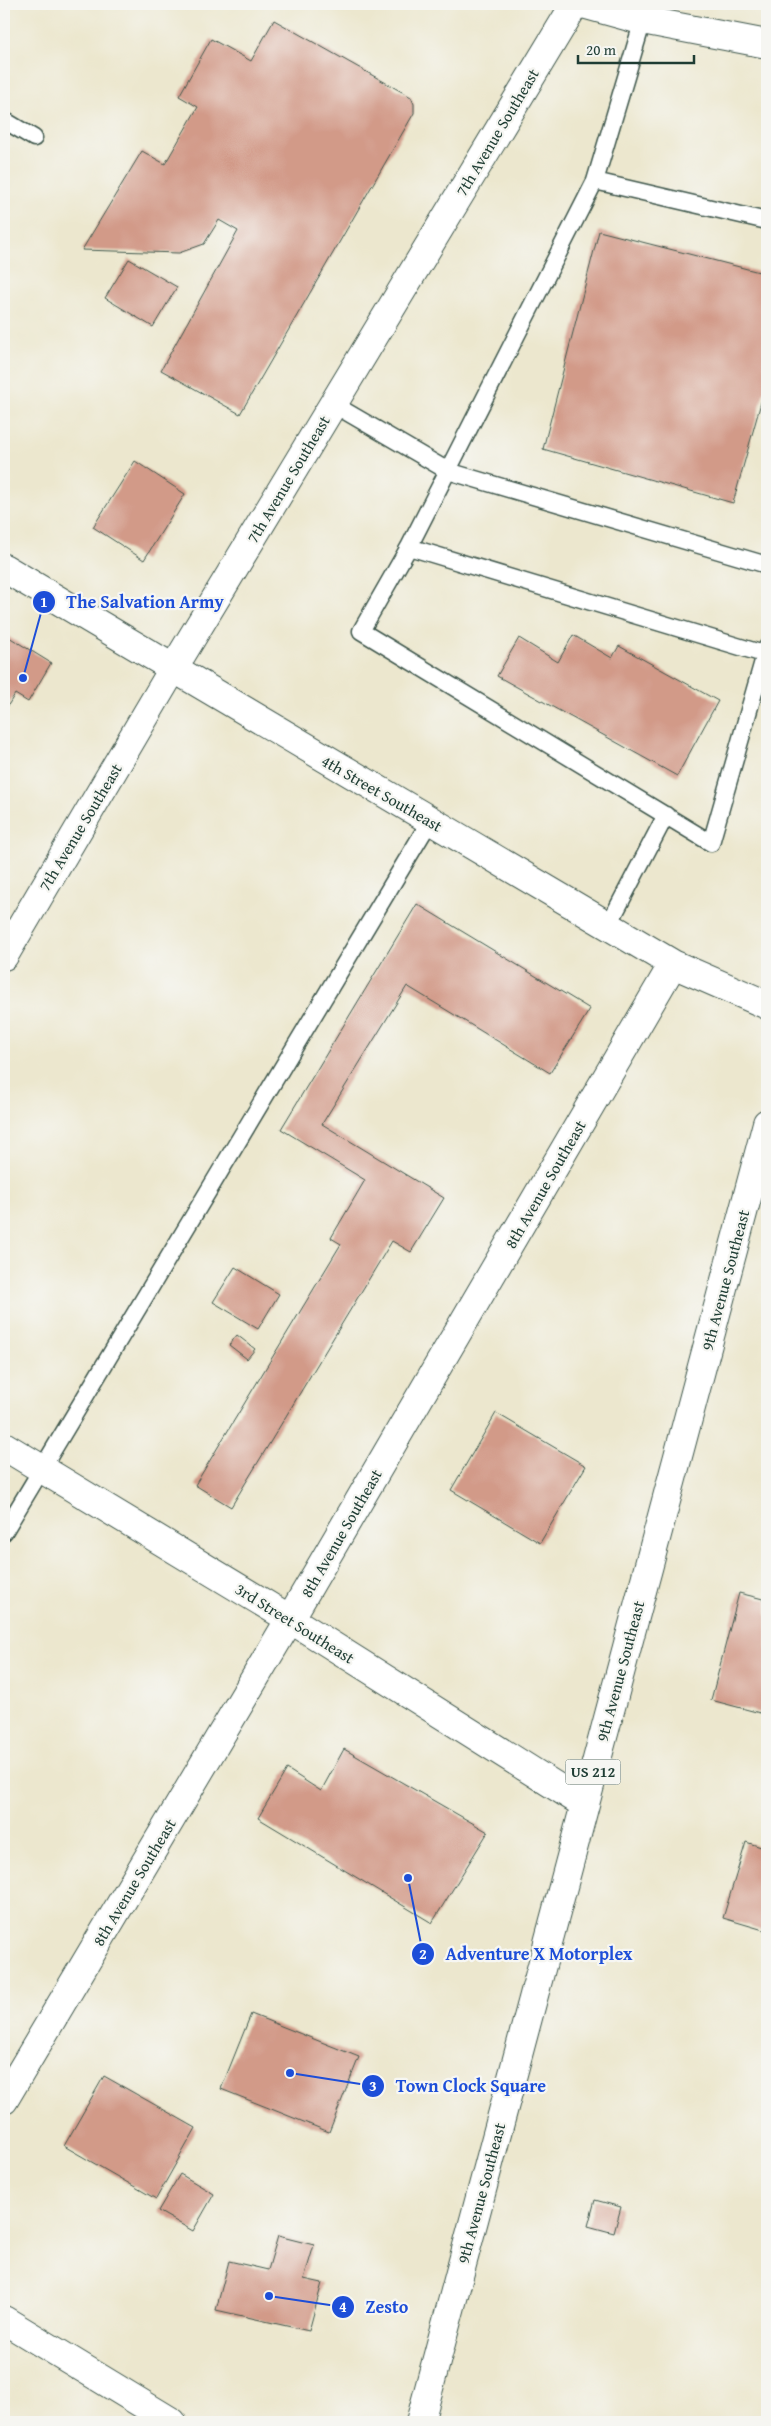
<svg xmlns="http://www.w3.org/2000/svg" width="771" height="2426" font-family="'Gentium Book Plus',serif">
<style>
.building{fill:#d29a88}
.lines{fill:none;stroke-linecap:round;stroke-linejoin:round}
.lane-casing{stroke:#3e564b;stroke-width:19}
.street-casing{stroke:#3e564b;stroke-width:30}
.primary-casing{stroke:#3e564b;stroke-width:30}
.lane{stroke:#fff;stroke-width:16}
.street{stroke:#fff;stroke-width:28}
.primary{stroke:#fff;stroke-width:28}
.labels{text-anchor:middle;stroke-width:4.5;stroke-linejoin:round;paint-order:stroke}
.shield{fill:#f6f6f2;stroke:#60746d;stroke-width:1}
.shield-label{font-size:15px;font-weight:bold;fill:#1f3d34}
.street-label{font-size:16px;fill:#1f3d34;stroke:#f6f6f2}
.leader{fill:none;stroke:#1d4ed8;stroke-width:2}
.callout-dot{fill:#1d4ed8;stroke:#f6f6f2;stroke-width:2}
.mark-label{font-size:15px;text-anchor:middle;font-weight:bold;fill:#fff}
.callout-label{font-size:18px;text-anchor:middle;font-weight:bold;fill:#1d4ed8;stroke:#f6f6f2;stroke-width:4.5;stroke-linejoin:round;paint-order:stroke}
</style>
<rect width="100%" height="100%" fill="#f6f6f2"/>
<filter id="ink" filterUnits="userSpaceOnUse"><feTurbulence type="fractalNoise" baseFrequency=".02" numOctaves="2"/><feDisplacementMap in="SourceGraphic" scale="10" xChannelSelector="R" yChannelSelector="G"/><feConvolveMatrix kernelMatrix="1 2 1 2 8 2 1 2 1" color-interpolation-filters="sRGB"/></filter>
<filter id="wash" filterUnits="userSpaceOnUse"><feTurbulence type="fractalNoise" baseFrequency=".0096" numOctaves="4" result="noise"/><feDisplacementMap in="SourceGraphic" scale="20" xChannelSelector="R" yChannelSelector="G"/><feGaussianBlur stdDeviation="1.12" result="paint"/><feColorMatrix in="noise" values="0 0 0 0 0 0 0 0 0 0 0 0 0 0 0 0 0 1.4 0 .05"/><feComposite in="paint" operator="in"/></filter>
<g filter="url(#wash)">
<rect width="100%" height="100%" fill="#ece7ce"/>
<g id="blocks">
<path class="building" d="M274,20L411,97L414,104V113L240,414L161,370L238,231L219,220L204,244L179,253L82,250L142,151L165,164L198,107L179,96L211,39L251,61Z
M599,231L767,274V381L733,503L543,449Z
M129,259L177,287L153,327L105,298Z
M135,461L185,494L144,560L93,527Z
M4,634L51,663L28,702L15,694L4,712Z
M573,635L612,658L619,646L718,701L677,776L497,676L519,638L558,662Z
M417,904L590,1009L550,1073L407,986L322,1124L444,1198L411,1252L392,1241L231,1507L195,1485L341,1244L331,1238L365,1180L281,1129Z
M235,1267L279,1294L258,1329L213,1302Z
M237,1335L255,1349L247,1359L229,1345Z
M496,1413L586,1466L540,1543L451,1490Z
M739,1593L767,1600V1687L760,1713L711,1700Z
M344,1749L488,1832L432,1923L258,1818L287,1769L321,1791Z
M746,1842L767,1849V1931L723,1918Z
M251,2014L359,2057L329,2132L221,2089Z
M104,2076L196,2128L156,2199L64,2146Z
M180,2174L214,2194L193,2231L158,2211Z
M595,2200L621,2207L614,2233L588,2226Z
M278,2236L314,2245L304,2279L322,2283L309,2331L216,2310L229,2261L268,2270Z"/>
</g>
</g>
<g filter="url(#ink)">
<use href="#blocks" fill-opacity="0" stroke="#3e564b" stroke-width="1"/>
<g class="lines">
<g class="lane-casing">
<path id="lane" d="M4,120L34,138
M595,181L643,20
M767,221L595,181L409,547L361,631L711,843L767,647
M333,404L448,471L767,565
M409,547L767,655
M608,926L666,815
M4,1532L430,821"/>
</g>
<g class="street-casing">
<path id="street" d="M4,568L673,964L767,1005
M4,956L173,669L575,4
M4,1446L290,1619L584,1804
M4,2100L290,1619L673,964
M4,2320L172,2422"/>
</g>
<g class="primary-casing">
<path id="primary" d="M583,4L637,19L767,44
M420,2422L767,1123"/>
</g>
<use href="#lane" class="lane"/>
<use href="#street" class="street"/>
<use href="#primary" class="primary"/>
</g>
</g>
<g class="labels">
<rect class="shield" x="565.5" y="1759.5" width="55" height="25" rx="4"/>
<g class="shield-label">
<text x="593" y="1777">US 212</text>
</g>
<g class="street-label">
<text transform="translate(497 132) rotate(-59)" y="6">7th Avenue Southeast</text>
<text transform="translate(288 479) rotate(-59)" y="6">7th Avenue Southeast</text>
<text transform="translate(382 793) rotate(30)" y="6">4th Street Southeast</text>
<text transform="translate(80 827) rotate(-59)" y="6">7th Avenue Southeast</text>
<text transform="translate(545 1184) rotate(-60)" y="6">8th Avenue Southeast</text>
<text transform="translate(725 1280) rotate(-75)" y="6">9th Avenue Southeast</text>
<text transform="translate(341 1533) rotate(-60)" y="6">8th Avenue Southeast</text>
<text transform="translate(295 1623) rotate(32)" y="6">3rd Street Southeast</text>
<text transform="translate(620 1671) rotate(-75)" y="6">9th Avenue Southeast</text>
<text transform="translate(134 1882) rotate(-59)" y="6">8th Avenue Southeast</text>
<text transform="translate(481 2193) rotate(-75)" y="6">9th Avenue Southeast</text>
</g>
</g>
<path class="leader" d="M23 678L44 602M408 1878L423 1954M290 2073L373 2086M269 2296L343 2307"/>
<g class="callout-dot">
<circle cx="23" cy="678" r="5"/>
<circle cx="408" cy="1878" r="5"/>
<circle cx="290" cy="2073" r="5"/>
<circle cx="269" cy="2296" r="5"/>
<circle cx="44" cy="602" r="12"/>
<circle cx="423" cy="1954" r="12"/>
<circle cx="373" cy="2086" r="12"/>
<circle cx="343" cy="2307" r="12"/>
</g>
<g class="mark-label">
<text x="44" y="607">1</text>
<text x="423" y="1959">2</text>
<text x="373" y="2091">3</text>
<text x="343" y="2312">4</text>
</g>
<g class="callout-label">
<text x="145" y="608">The Salvation Army</text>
<text x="539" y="1960">Adventure X Motorplex</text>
<text x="471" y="2092">Town Clock Square</text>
<text x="387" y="2313">Zesto</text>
</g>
<rect width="771" height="2426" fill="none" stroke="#f6f6f2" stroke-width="20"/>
<path d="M578 55v8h116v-8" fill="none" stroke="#1f3d34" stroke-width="2.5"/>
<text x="586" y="55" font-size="15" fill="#1f3d34" stroke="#f6f6f2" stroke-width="4" paint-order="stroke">20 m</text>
</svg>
